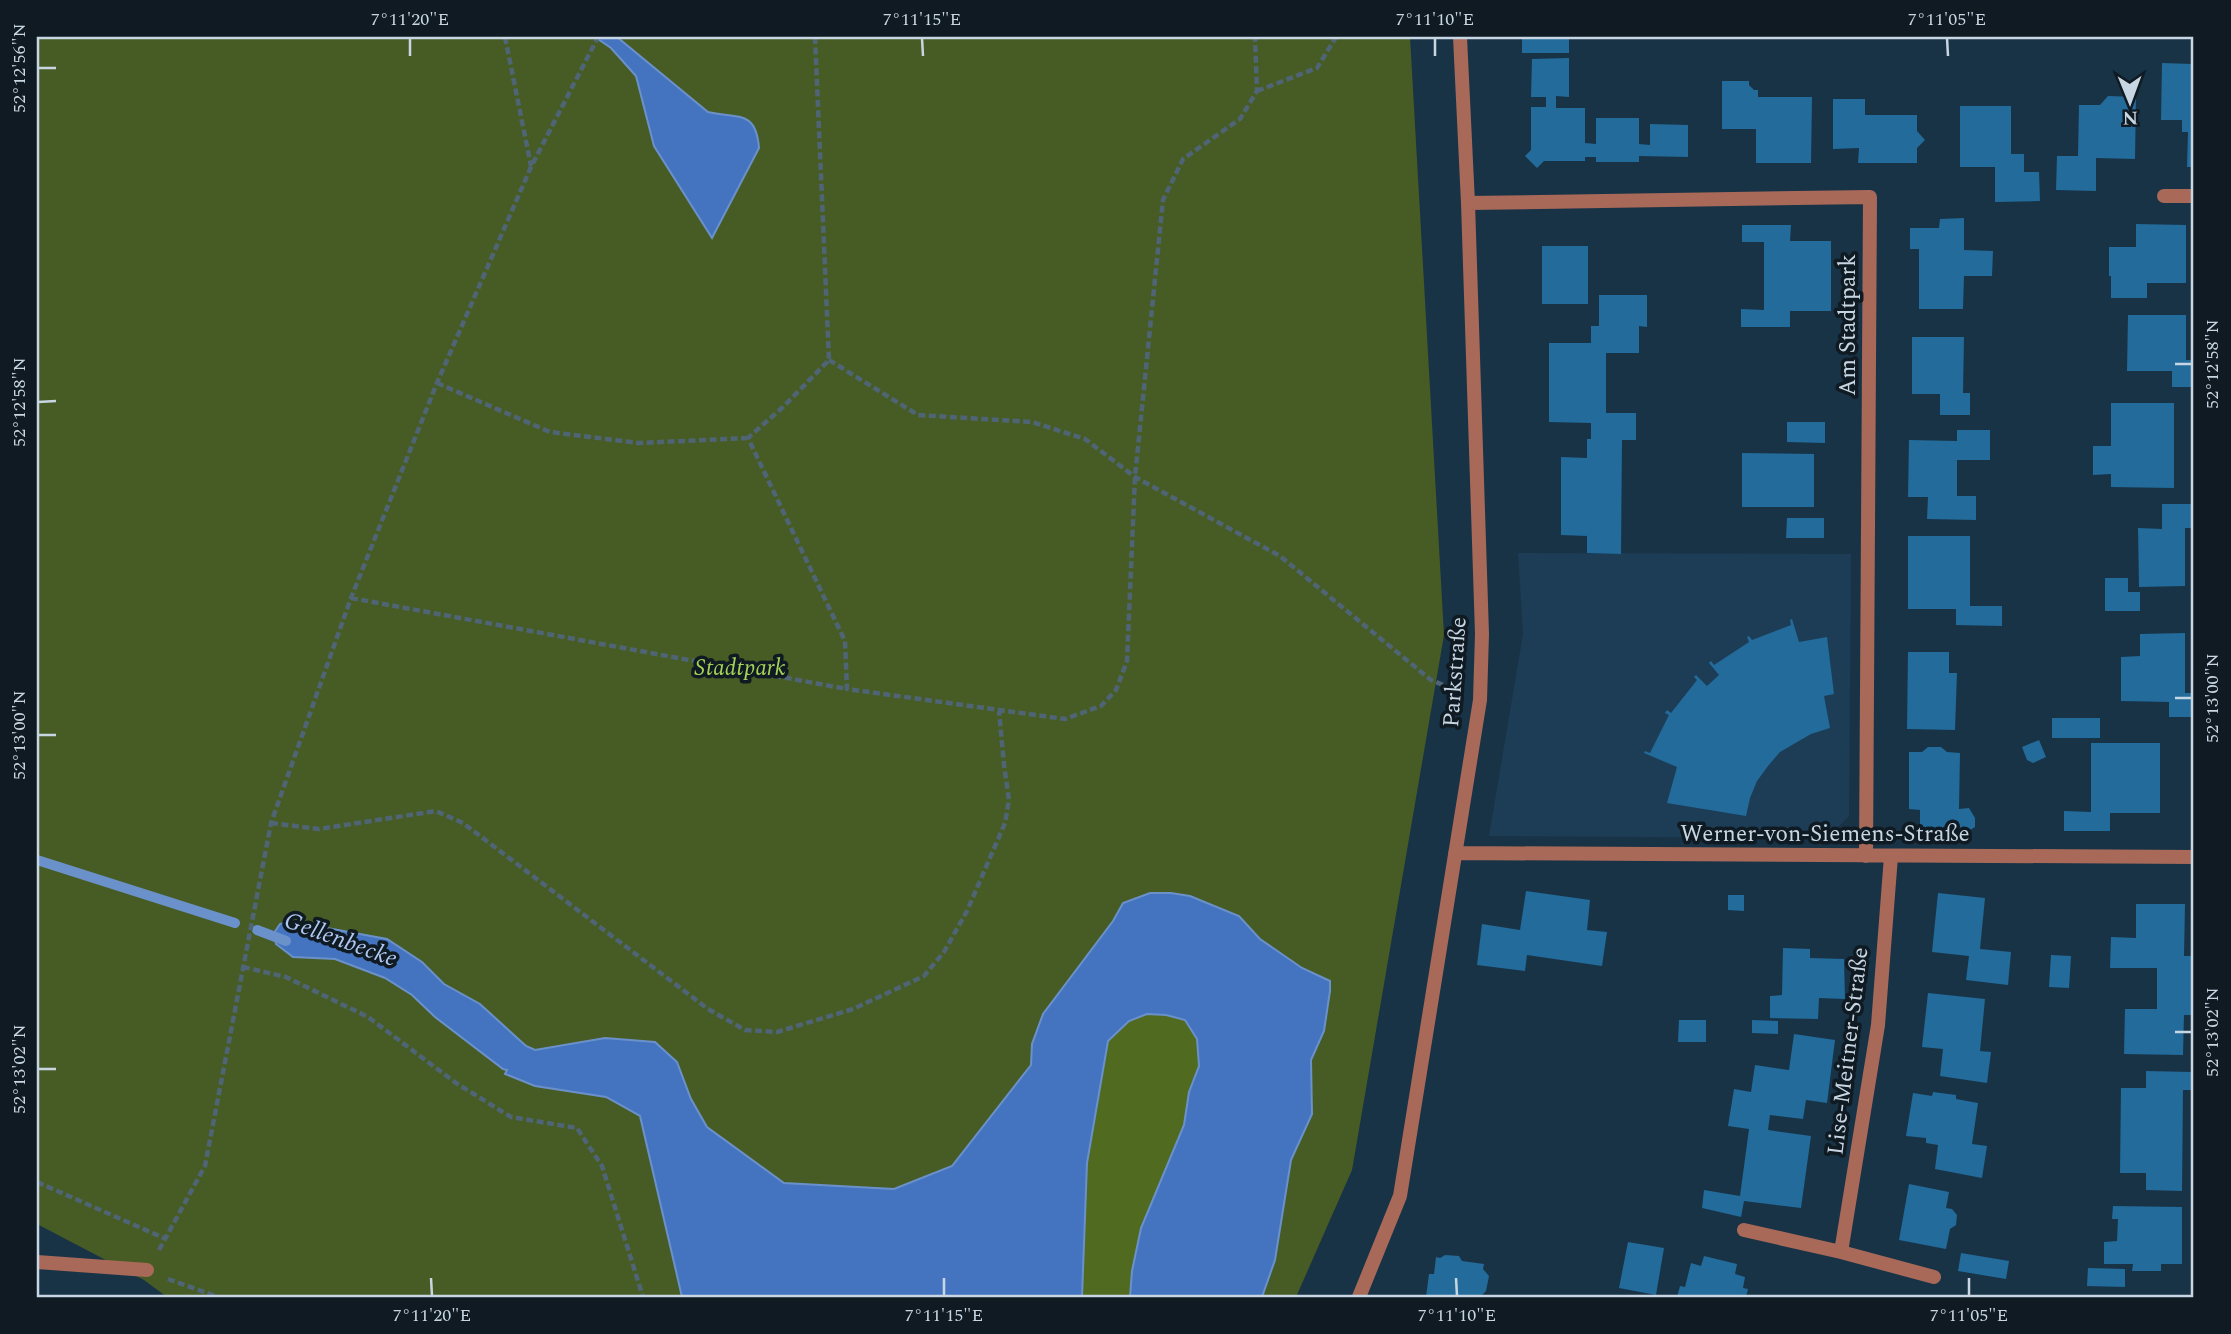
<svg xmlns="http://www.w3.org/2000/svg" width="2231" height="1334" font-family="Spectral,serif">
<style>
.built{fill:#1c3d55}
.green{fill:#475c24}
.forest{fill:#506a20}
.water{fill:#4474c0;stroke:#6b91ca;stroke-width:2}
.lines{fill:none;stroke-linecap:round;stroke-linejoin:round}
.stream{stroke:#6b91ca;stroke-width:10}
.building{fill:#226b9b}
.path{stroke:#4f6576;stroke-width:4.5;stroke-dasharray:7 3.5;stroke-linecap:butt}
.service{stroke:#a86959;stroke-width:14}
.minor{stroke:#a86959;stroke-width:14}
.ticks{fill:none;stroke:#c7d6e2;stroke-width:2.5}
.labels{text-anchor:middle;stroke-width:7;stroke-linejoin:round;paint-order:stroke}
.street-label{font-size:23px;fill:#c7d6e2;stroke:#0f1a22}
.park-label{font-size:23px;font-style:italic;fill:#a6d357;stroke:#0f1a22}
.water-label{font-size:24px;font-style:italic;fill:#aec8f1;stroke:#0f1a22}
.neatline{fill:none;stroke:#c7d6e2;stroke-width:2.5}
.ticks-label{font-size:18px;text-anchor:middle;fill:#c7d6e2}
</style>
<rect width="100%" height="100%" fill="#193346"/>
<path class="built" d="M1518,553L1851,554L1849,816L1827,838L1489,836L1523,634Z"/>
<path class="green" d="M37,37H1410L1444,635L1352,1170L1296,1297H167L144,1280L37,1224Z"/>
<path class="forest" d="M1147,1014L1166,1015L1185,1020L1197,1039L1199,1066L1189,1092L1184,1125L1141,1228L1132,1271L1130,1297H1082L1087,1163L1108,1041L1129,1021Z"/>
<path class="water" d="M595,37H617L708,112C737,119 756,109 759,148L712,238L654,146L636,76L611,48Z
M1150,893H1171L1190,896L1239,916L1260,939L1302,968L1330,981V991L1324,1031L1311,1060L1312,1114L1291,1160L1275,1260L1262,1297H1130L1132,1271L1141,1228L1184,1125L1189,1092L1199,1066L1197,1039L1185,1020L1166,1015L1147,1014L1129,1021L1108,1041L1087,1163L1082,1297H682L640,1116L606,1097L535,1086L505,1074L507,1070L503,1069L435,1017L412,995L385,978L335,959L293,957L276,944L274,933L280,924L289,921L387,939L422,962L444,984L480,1004L526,1046L535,1050L605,1038L655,1042L677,1062L691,1099L707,1127L784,1183L894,1189L952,1166L1031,1065L1032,1044L1043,1014L1113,921L1123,903Z"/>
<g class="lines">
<path class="stream" d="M37,860L235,923
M257,930L286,941"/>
</g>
<path class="building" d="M1522,37H1569V53H1522Z
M1569,58V97L1556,96V108H1585V143L1596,144V118H1639V144L1650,145V124L1688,125V157L1639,156V162H1596V157H1585V161H1544L1537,168L1525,156L1531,150V107H1546V97H1531L1532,59Z
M2162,63L2192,64V94H2194V167H2187L2188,132H2182V120H2161Z
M1722,81H1749V85L1754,90H1758V97H1812L1811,163H1756V129H1722Z
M2108,96L2136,97L2135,159L2096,158V191L2056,190L2057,156H2078L2079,105H2100Z
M1833,99H1865V115H1917V131L1925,140L1917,148V163H1858L1859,148L1833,149Z
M1960,106H2011V154H2024V172H2039L2040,201L1995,202V167H1960Z
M1964,218V250L1993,251L1992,276H1964L1963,309H1919V249H1910V228H1939L1940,219Z
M2136,224L2186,225V283H2147V298H2111V276H2109V247H2136Z
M1742,225H1791L1790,241H1831V311H1790V327H1741V309L1764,310V242H1742Z
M1542,246H1588V304H1542Z
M1599,295H1647V327L1639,326V353H1606V413H1636V440H1622L1621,554L1587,553V536L1561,535V457L1587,458V439H1591V423L1549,422V343H1591V326H1599Z
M2128,315H2186V360H2194V387H2172V371H2127Z
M1912,337H1964L1963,393H1970V415H1940V394H1912Z
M2111,403H2174V488L2111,487V474L2093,475V446H2111Z
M1787,422H1825V443L1787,442Z
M1957,430H1990V460H1957V496H1976V520L1927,519L1928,497H1908L1909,440L1957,441Z
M1742,453L1814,454V507H1742Z
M2162,504H2194V528H2185V586L2139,587L2138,528L2162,529Z
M1787,518H1824V538H1786Z
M1908,536H1970V606H2002V626L1956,625V609H1908Z
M2105,578H2128V592H2140V611H2105Z
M1792,619L1799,642L1827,637L1834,694L1824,696L1830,728L1811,734L1780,752L1768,766L1757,781L1750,798L1746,816L1667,803L1677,767L1644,753L1645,751L1650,753L1669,715L1665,713L1667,710L1671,713L1697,680L1694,677L1696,675L1707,686L1719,675L1709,663L1711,661L1714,665L1749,642L1747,637L1749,636L1752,640L1791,625L1790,620Z
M2185,633V693H2194V717H2169V702L2121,701V657L2140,656V634Z
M1908,652H1949V673H1957L1955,730L1907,729Z
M2052,718H2100V738H2052Z
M2039,740L2046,757L2033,763L2027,760L2022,747Z
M2091,743H2160V813H2110V831H2064V811L2091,812Z
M1928,747H1941L1947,752L1960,753L1959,809L1969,808L1975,818V827L1967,832H1920V810L1909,809V752H1922Z
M1526,891L1590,900L1587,930L1607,932L1602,966L1527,955L1525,971L1477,965L1482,924L1520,930Z
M1938,893L1985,898L1980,949L2011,952L2008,985L1966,980L1969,956L1932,952Z
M1728,895H1744V911L1728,910Z
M2136,904H2185L2184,956H2194V991H2192V1015H2184L2183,1055L2124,1054L2125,1009H2157V968H2110L2111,937L2136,938Z
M1783,948L1810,949V958L1844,959L1845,999L1819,998L1818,1019L1770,1018V996L1782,995Z
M2051,955L2071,956L2069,988L2049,987Z
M1928,993L1985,999L1980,1051L1991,1052L1987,1083L1940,1076L1943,1049L1922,1047Z
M1679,1020H1706V1042H1678Z
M1752,1020L1778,1021V1034L1752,1033Z
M1794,1034L1835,1040L1827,1103L1806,1100L1803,1119L1770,1115L1768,1130L1811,1136L1801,1208L1744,1201L1741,1217L1702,1208L1704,1190L1740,1196L1749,1129L1728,1126L1734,1089L1751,1092L1755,1065L1789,1070Z
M2146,1071L2192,1072V1090H2183L2182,1191L2146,1190V1173H2120L2121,1088H2146Z
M1933,1092L1956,1095V1099L1978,1103L1972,1144L1987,1146L1982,1178L1935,1169L1938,1145L1926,1143V1138L1906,1136L1913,1093L1932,1096Z
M1909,1184L1949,1192L1946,1208L1952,1209L1957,1215L1956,1225L1950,1229L1946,1249L1899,1240Z
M2113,1206L2182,1207V1264H2161V1271H2132L2133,1264H2104V1242L2117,1241L2118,1219H2112Z
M1628,1242L1664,1248L1656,1295L1619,1288Z
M1961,1253L2009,1261L2006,1279L1958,1271Z
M1445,1255L1459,1256L1462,1261L1484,1264L1483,1269L1489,1276L1486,1291L1480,1297H1426L1429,1274H1434L1436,1257L1440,1258Z
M1704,1256L1737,1264L1735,1274L1745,1277L1743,1288L1748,1289L1746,1297H1677L1680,1286L1685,1287L1691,1263L1701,1266Z
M2088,1268L2125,1269V1287L2087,1286Z"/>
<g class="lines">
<path class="path" d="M505,37L531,166
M815,37L829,360L783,407L748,438L845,641L847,689L1065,719L1101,706L1116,690L1127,661L1135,477L1163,200L1183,159L1240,119L1257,91L1255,37
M1257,91L1317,68L1336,37
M829,360L918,415L1032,422L1085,439L1135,477L1280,556L1431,680L1455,690
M437,383L550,432L639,443L748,438
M351,598L847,689
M271,823L319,829L436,811L463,823L708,1009L745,1030L777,1032L853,1009L924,976L944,952L967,911L1005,823L1009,800L1004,765L999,711
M243,967L286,977L368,1017L456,1083L511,1117L577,1128L602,1166L643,1297
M37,1182L166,1239
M159,1250L205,1166L271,823L351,598L437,383L531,167L598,37
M168,1279L218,1297"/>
<path class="service" d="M37,1262L147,1270"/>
<path class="minor" d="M2164,196H2194
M1468,203L1870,197L1866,856
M1455,853L2194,857
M1891,856L1878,1025L1841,1252L1934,1277
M1744,1230L1841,1252
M1359,1297L1400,1196L1480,700L1482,634L1468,203L1460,37"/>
</g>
<path class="ticks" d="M410,38V56M922,38L923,56M1435,38V56M1947,38L1948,56M38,68H56M2175,364H2192M38,402L56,401M2175,698H2192M38,735H56M2175,1032H2192M38,1069H56M431,1278L432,1296M944,1278V1296M1456,1278L1457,1296M1969,1278V1296"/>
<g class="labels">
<g class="street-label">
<text transform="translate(1847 325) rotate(-90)" y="8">Am Stadtpark</text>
<text transform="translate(1454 672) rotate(-86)" y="8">Parkstraße</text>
<text x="1825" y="841">Werner-von-Siemens-Straße</text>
<text transform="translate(1847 1051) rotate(-83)" y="8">Lise-Meitner-Straße</text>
</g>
<g class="park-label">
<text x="740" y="675">Stadtpark</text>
</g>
<g class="water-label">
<text transform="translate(341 939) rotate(20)" y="8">Gellenbecke</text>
</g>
</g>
<rect width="2231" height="1334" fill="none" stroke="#0f1a22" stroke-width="77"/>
<g transform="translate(2130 102) rotate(179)" stroke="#0f1a22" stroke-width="5" paint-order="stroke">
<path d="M0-5L12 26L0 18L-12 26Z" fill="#c7d6e2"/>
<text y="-10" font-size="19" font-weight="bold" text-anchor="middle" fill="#c7d6e2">N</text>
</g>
<rect x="38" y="38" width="2154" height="1258" class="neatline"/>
<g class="ticks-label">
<text x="410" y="25">7°11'20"E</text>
<text x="922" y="25">7°11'15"E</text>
<text x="1435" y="25">7°11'10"E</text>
<text x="1947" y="25">7°11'05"E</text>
<text transform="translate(19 68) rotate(-90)" y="6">52°12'56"N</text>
<text transform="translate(2212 364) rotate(-90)" y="6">52°12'58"N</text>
<text transform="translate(19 402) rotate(-90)" y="6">52°12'58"N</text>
<text transform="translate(2212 698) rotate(-90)" y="6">52°13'00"N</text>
<text transform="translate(19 735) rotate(-90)" y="6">52°13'00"N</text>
<text transform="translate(2212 1032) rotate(-90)" y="6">52°13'02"N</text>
<text transform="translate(19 1069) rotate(-90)" y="6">52°13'02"N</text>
<text x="432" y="1321">7°11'20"E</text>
<text x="944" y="1321">7°11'15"E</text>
<text x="1457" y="1321">7°11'10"E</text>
<text x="1969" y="1321">7°11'05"E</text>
</g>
</svg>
